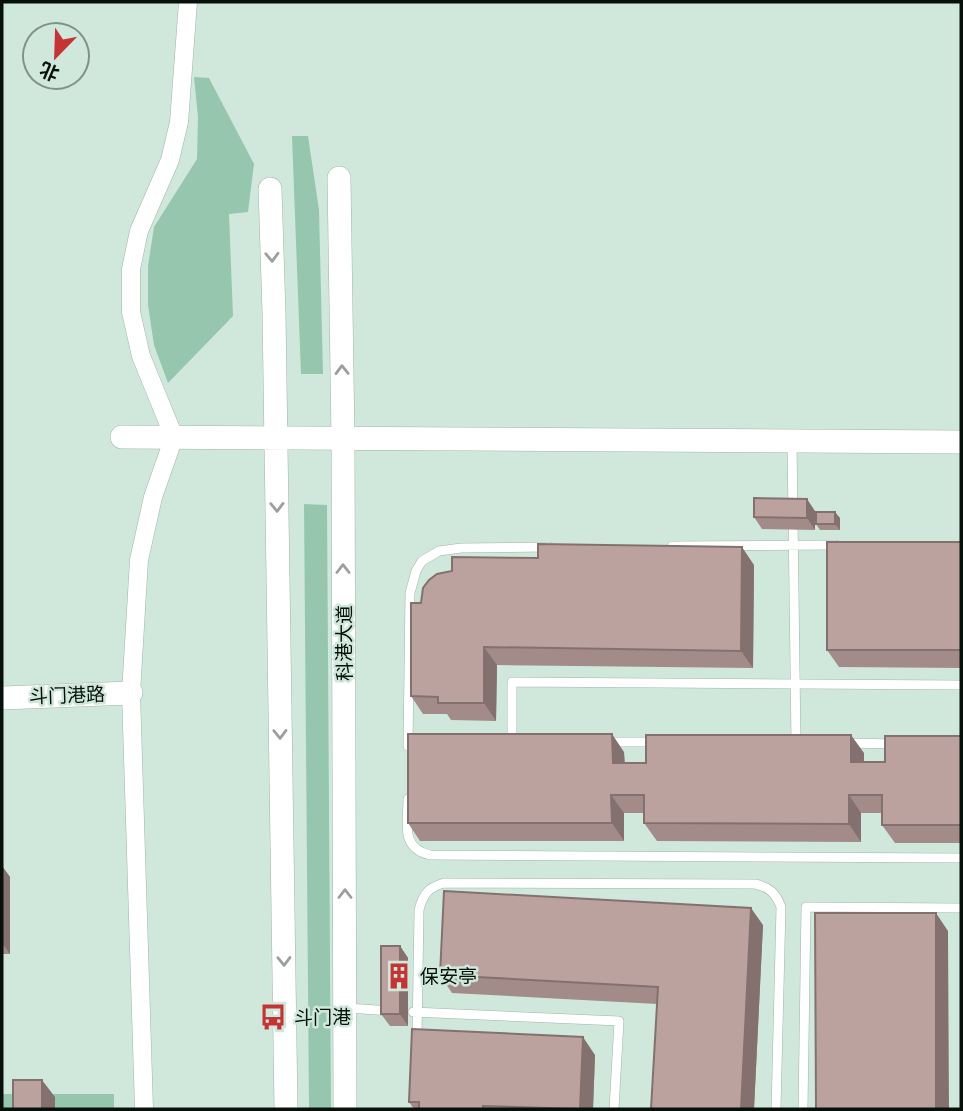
<svg xmlns="http://www.w3.org/2000/svg" width="963" height="1111" font-family="Lato,'Noto Sans SC',sans-serif">
<style>
.green{fill:#96c6ae}
.lines{fill:none;stroke-linecap:round;stroke-linejoin:round}
.service-casing{stroke:#9eb5a9;stroke-width:10}
.minor-casing{stroke:#9eb5a9;stroke-width:19}
.tertiary-casing{stroke:#9eb5a9;stroke-width:24}
.service{stroke:#fff;stroke-width:9}
.minor{stroke:#fff;stroke-width:18}
.tertiary{stroke:#fff;stroke-width:23}
.wall{fill:#a28b89}
.shaded-wall{fill:#84716f}
.building{fill:#bca29f;stroke:#84716f;stroke-width:2}
.oneway{stroke:#9c9f9d}
.labels{text-anchor:middle;stroke-width:5;stroke-linejoin:round;paint-order:stroke}
.street-label{font-size:19px;fill:#07100b;stroke:#d0e8db}
.poi-label{font-size:19px;fill:#07100b;stroke:#d0e8db;text-anchor:start}
</style>
<rect width="100%" height="100%" fill="#d0e8db"/>
<path class="green" d="M194,77L209,78L254,164L248,212L229,214L233,316L168,383L154,345L148,305V266L154,227L197,159L198,117Z
M292,136H308L319,210L323,374H301Z
M304,504L327,505L331,1109H309Z
M2,1094H114V1109H2Z"/>
<g class="lines">
<g class="service-casing">
<path id="service" d="M792,441L796,743
M672,546L836,545
M512,741V682L961,685
M606,742H655
M847,743L896,744
M408,746L410,593L416,571L422,561L439,551L461,548L549,547
M408,799C408,823 400,848 430,855L961,858
M347,1008L392,1011
M413,1012L619,1021L614,1109
M417,1038L419,910C423,894 429,887 444,883L755,884C769,887 776,893 781,907L776,1109
M803,1109L806,907L961,908"/>
</g>
<g class="minor-casing">
<path id="minor" d="M144,1109L131,693L139,560L153,497L174,437L141,356L131,312V269L139,231L170,160L179,122L188,2"/>
</g>
<g class="tertiary-casing">
<path id="tertiary" d="M339,178L343,438L345,1109
M270,189L274,313L286,1109
M122,437L961,442
M2,698L131,693"/>
</g>
<use href="#service" class="service"/>
<use href="#minor" class="minor"/>
<use href="#tertiary" class="tertiary"/>
</g>
<path class="wall" d="M815,511V530L762,529L754,517Z
M840,518V530H820L816,524Z
M961,542V668L839,667L827,650Z
M754,565L753,668L497,665L496,721L451,720L447,714H423L411,696L421,603Z
M961,736V843H895L882,825V813H861V842L657,841L644,823V813H624V841H420L408,823L624,752L625,763L864,753V762H885Z
M2,866L10,877V954H2Z
M763,925L754,1109H651L657,1004L452,993L440,975Z
M400,946L408,958V1026H390L381,1014Z
M595,1055L593,1109H414L409,1102Z"/>
<path class="shaded-wall" d="M807,499L815,511V530L807,518Z
M835,512L840,518V530L835,524Z
M742,547L754,565L753,668L741,651Z
M484,647L497,665L496,721L484,703Z
M612,734L624,752L625,781L613,763Z
M851,735L864,753V780L851,762Z
M611,795L624,813V841L612,823Z
M849,795L861,813V842L849,824Z
M2,866L10,877V954L2,943Z
M751,908L763,925L754,1109H741Z
M936,913L948,931L949,1109H936Z
M400,946L408,958V1026L400,1014Z
M583,1037L595,1055L593,1109H580Z
M42,1080L55,1097V1109H42Z"/>
<path class="building" d="M754,498L807,499V518L754,517Z
M816,512H835V524H816Z
M827,542H961V650H827Z
M538,544L742,547L741,651L484,647V703H438V697L411,696V603H421L423,588L429,580L437,574L452,571V557L538,558Z
M408,734H612L613,763H646V735H851V762H885V736H961V825H882V795H849V824L644,823V795H611L612,823H408Z
M444,891L751,908L741,1109H651L658,987L440,975Z
M815,913H936V1109H816Z
M381,946H400V1014H381Z
M412,1029L583,1037L580,1109L483,1106V1109H419V1102H409Z
M13,1080H42V1109H13Z"/>
<defs><path id="oneway-chevron" d="M-2-3.5L2.5 0L-2 3.5" fill="none" stroke-width="1.6" stroke-linecap="round" stroke-linejoin="round" transform="scale(1.75)"/></defs>
<g class="oneway">
<use href="#oneway-chevron" transform="translate(272 257) rotate(88)"/>
<use href="#oneway-chevron" transform="translate(342 370) rotate(-91)"/>
<use href="#oneway-chevron" transform="translate(277 507) rotate(89)"/>
<use href="#oneway-chevron" transform="translate(343 569) rotate(-90)"/>
<use href="#oneway-chevron" transform="translate(280 734) rotate(89)"/>
<use href="#oneway-chevron" transform="translate(345 894) rotate(-90)"/>
<use href="#oneway-chevron" transform="translate(284 961) rotate(89)"/>
</g>
<defs>
<g id="building-bare" transform="scale(2.1)"><path d="M-4-6H4V6H1V3H-1V6H-4ZM-2.5-4.3h1.7v1.8h-1.7ZM.8-4.3h1.7v1.8H.8ZM-2.5-1h1.7V.8h-1.7ZM.8-1h1.7V.8H.8Z" fill="#c33435" stroke="#d0e8db" stroke-width="2.5" paint-order="stroke"/></g>
<g id="bus-bare" transform="scale(2.1)"><path d="M-5-6H5V4H4V6H2V4H-2V6H-4V4H-5ZM-3.5-4V0h7V-4ZM-3.5 1.2v1.5H-2V1.2ZM2 1.2v1.5H3.5V1.2Z" fill="#c33435" stroke="#d0e8db" stroke-width="2.5" paint-order="stroke"/></g>
</defs>
<g fill-rule="evenodd">
<use href="#building-bare" x="399" y="976"/>
<use href="#bus-bare" x="273" y="1017"/>
</g>
<g class="labels">
<g class="street-label">
<text transform="translate(344 643) rotate(-90)" y="7">科港大道</text>
<text transform="translate(67 695) rotate(-2)" y="7">斗门港路</text>
</g>
<g class="poi-label">
<text x="420" y="983">保安亭</text>
<text x="294" y="1024">斗门港</text>
</g>
</g>
<rect width="963" height="1111" fill="none" stroke="#07100b" stroke-width="7"/>
<g transform="translate(56 56) rotate(203)"><circle r="33" fill="#d0e8db" stroke="#809288" stroke-width="2"/>
<path d="M0-5L12 26L0 18L-12 26Z" fill="#c33435"/>
<text y="-10" font-size="19" font-weight="bold" text-anchor="middle" fill="#07100b">北</text>
</g>
</svg>
